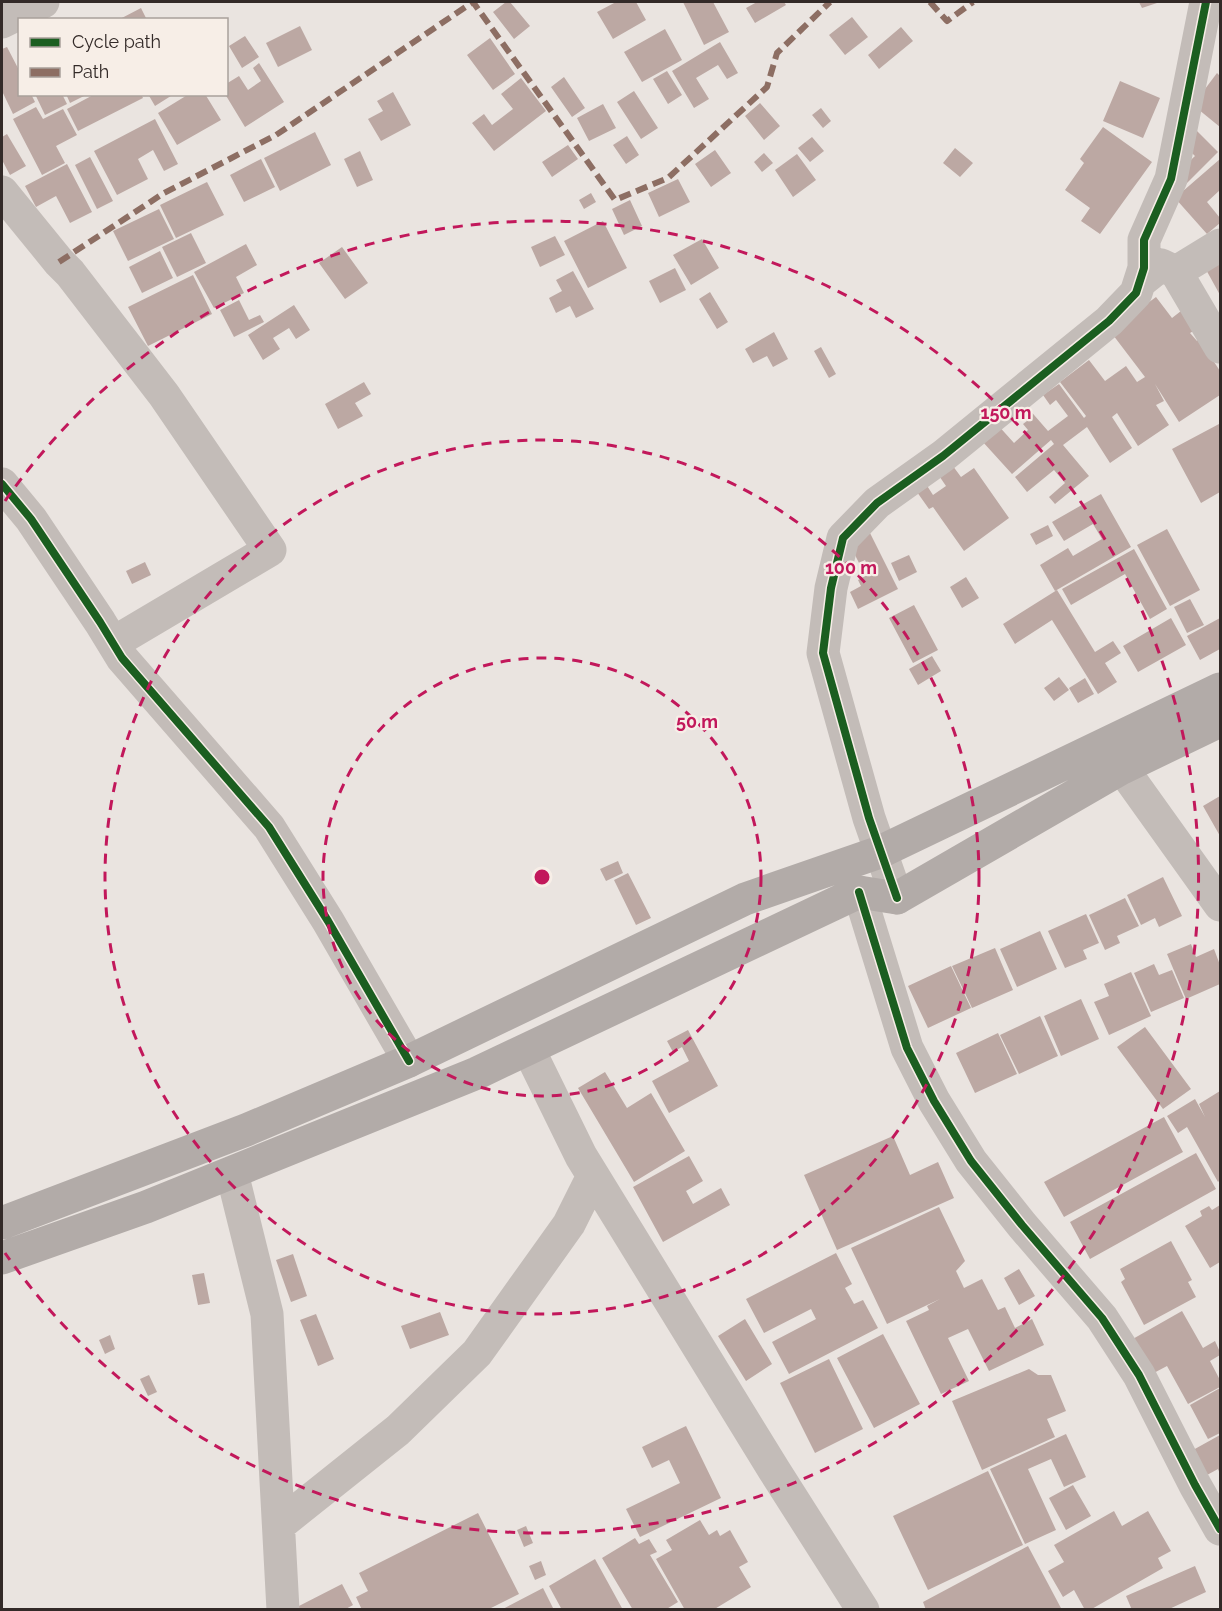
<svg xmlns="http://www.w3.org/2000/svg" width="1222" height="1611" font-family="Raleway,sans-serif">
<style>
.building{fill:#bca8a3}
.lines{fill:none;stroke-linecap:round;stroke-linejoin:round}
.minor{stroke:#c3bcb8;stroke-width:33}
.major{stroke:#b2aba8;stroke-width:33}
.quiet{stroke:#8d6e63;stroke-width:6;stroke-dasharray:12 6;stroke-linecap:butt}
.cycleway-casing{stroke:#f7eee7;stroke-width:11}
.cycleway{stroke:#1b5e20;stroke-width:8}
.ring{fill:none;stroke:#c2185b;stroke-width:3;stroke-dasharray:10 8}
.centre{fill:#c2185b;stroke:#f7eee7;stroke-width:3}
.ring-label{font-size:18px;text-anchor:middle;font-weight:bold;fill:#c2185b;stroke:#f7eee7;stroke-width:4.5;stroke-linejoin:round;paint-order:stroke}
</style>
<rect width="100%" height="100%" fill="#eae4e0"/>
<path class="building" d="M506,2H510L530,26L514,39L493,12Z
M616,2H636L646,20L613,39L597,12Z
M683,2H713L729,32L704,45Z
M757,2H784L786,5L755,23L746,8Z
M1139,2H1160L1142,8Z
M141,8L147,20H118Z
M852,17L868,37L845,55L829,35Z
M300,26L312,50L278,67L266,43Z
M901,27L913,41L879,69L868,55Z
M665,29L682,60L642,82L624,52Z
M245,36L259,57L242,68L229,46Z
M490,38L515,74L493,90L467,55Z
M720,42L738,73L727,79L718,65L696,78L709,99L694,108L672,71Z
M7,47L20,72V94H31L35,102L13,114L2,91V49Z
M259,63L284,102L245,127L225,94H226V84L239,76L248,90L261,81L253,68Z
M667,71L682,95L668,104L653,79Z
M1217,73L1220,76V127L1193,105Z
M564,77L585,108L572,117L551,87Z
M521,78L546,111L494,151L472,123L484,114L492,125L513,109L501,94Z
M1120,81L1160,98L1143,138L1103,121Z
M634,91L658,128L641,139L617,102Z
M393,92L411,125L381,141L368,119L383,111L377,101Z
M35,94H62L67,104L45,115Z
M66,94H88L70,103Z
M95,94H141L143,98L78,131L67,109Z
M148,94H174L155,106Z
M189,94H205L221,120L177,145L158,113Z
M760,103L780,126L764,140L745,116Z
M603,104L616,128L589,141L577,118Z
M36,107L43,119L63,109L77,135L56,146L65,163L42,175L13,119Z
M821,108L831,121L823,128L812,115Z
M155,119L178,164L164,171L153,150L138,159L148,179L117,195L94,151Z
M1103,127L1152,162L1100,234L1081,221L1090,208L1065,190L1084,163L1080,159Z
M1194,128L1218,152L1182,188L1172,178L1195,156L1181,142Z
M315,132L331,165L280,191L264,158Z
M7,134L26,166L10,175L2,160V137Z
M627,136L639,155L626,164L613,145Z
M812,137L824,151L810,162L798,148Z
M568,145L578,159L552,177L542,162Z
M955,148L973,163L960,177L943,163Z
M715,150L731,173L711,187L695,164Z
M360,151L373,180L357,187L344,159Z
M764,153L773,163L762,172L754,162Z
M797,154L816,180L793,197L775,170Z
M90,157L113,201L97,209L75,165Z
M261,159L275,187L244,202L230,175Z
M1220,159V190L1207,202L1220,218V223L1207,234L1175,198Z
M67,164L92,212L70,223L56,196L36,207L25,186Z
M678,179L690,202L659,217L648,193Z
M207,182L224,215L176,238L160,205Z
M591,193L596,202L584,209L579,200Z
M630,200L642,226L624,235L612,209Z
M159,209L174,239L128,261L113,231Z
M603,221L627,268L588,288L564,241Z
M191,233L206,263L177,277L162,247Z
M555,236L565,255L540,267L531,247Z
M702,239L719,268L691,285L673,255Z
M246,244L257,265L236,277L244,293L214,308L194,272Z
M342,247L368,283L345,299L319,263Z
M160,251L173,278L142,293L129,267Z
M1220,256V295L1204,266Z
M675,268L686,290L660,303L649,281Z
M573,271L594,309L576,318L570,306L556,313L549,298L562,291L556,280Z
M193,275L212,314L148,346L128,307Z
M710,292L728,322L717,329L699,299Z
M1156,297L1172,318L1181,311L1195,330L1190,333L1197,341L1199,339L1220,371V395L1179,422L1155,384L1164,401L1156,405L1169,425L1138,446L1117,413L1112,417L1132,448L1110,463L1087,427L1063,445L1089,476L1055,504L1049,497L1065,483L1054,470L1027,492L1015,477L1054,444L1051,440L1012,474L972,430L996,423L1014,443L1028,430L1023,424L1027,421L1014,407L1021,400L1048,431L1068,416L1056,400L1050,405L1043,395L1059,384L1084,418L1086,416L1060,382L1089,360L1105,381L1126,366L1137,382L1145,377L1110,331Z
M239,300L249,320L260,315L264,322L234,337L220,310Z
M294,305L310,330L296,339L289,328L273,338L280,349L263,360L248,335Z
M774,332L788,359L773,367L767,356L753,363L745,349Z
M821,347L836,374L829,378L814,351Z
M364,382L371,394L355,403L363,416L338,429L325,404Z
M1219,424L1220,492L1201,503L1172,449Z
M947,458L961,477L974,468L1009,518L964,551L933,507L929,509L912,485L922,478L933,495L946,486L933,467Z
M1101,494L1131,547L1055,591L1040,565L1068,548L1073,556L1102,539L1093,524L1064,541L1052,522Z
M1048,525L1053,536L1036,545L1030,534Z
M868,529L898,589L858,609L850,592L861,586L858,580L871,573L865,560L859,563L847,539Z
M1167,529L1200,590L1170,606L1137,545Z
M1134,549L1167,609L1150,619L1125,574L1071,605L1062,589Z
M909,555L917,572L899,581L891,563Z
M145,562L151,575L132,584L126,571Z
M966,577L979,598L962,608L950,587Z
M1057,590L1095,652L1113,641L1121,653L1105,663L1117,682L1098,694L1052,620L1015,644L1003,624Z
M1190,599L1204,625L1187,633L1174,607Z
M914,605L938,650L913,663L889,618Z
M1171,618L1186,645L1138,672L1123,646Z
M1220,618V649L1200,660L1187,636Z
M932,656L941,671L918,685L909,669Z
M1059,677L1069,690L1054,701L1044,688Z
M1085,678L1094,694L1078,703L1069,688Z
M1220,796V836L1203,806Z
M618,861L623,873L606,881L600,869Z
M628,873L651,918L636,925L614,880Z
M1163,877L1182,916L1159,927L1155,918L1141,925L1127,895Z
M1125,898L1139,926L1117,936L1120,943L1105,950L1089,915Z
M1086,914L1099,943L1083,950L1087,959L1065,968L1048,931Z
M1040,931L1057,969L1017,987L1000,949Z
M1191,944L1196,957L1214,949L1220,965V984L1186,999L1167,954Z
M995,948L1013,990L972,1008L952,966Z
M1154,964L1159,975L1172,970L1184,998L1151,1012L1134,973Z
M951,966L971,1008L928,1028L908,986Z
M1131,972L1151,1016L1109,1035L1094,1002L1109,996L1104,984Z
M1081,999L1099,1039L1061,1056L1044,1016Z
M1040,1016L1058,1056L1019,1074L1000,1035Z
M1145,1027L1191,1089L1163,1109L1117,1047Z
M688,1030L718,1086L669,1113L652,1081L689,1061L682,1047L673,1052L667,1041Z
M998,1033L1017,1074L975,1093L956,1053Z
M605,1072L627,1108L651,1093L685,1151L634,1182L578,1088Z
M1220,1091V1180L1218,1182L1187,1127L1178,1133L1167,1116L1195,1099L1205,1117L1199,1104Z
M1164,1117L1183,1152L1064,1217L1044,1182Z
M893,1136L910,1175L938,1162L954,1198L837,1250L804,1175Z
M1196,1153L1216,1189L1090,1259L1070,1222Z
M689,1156L703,1181L686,1191L693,1204L721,1188L730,1205L663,1242L633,1187Z
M1220,1205V1262L1210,1268L1185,1226L1202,1216L1200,1211L1209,1206L1212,1210Z
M939,1207L965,1261L956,1271L964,1288L982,1279L998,1310L1005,1307L1015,1328L1032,1319L1044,1345L989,1371L968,1329L948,1338L969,1381L941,1394L906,1321L929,1310L927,1306L940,1299L887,1324L851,1248Z
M1171,1241L1192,1280L1188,1282L1196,1297L1144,1325L1121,1282L1125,1279L1120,1269Z
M836,1253L852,1284L845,1288L854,1304L863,1300L878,1328L789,1374L772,1342L816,1319L811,1309L764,1333L746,1299Z
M293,1254L307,1296L291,1302L276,1260Z
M1019,1269L1035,1296L1019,1305L1004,1278Z
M204,1273L210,1303L198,1305L192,1275Z
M1182,1311L1203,1348L1215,1341L1220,1352V1355L1210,1361L1220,1380V1387L1188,1404L1167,1366L1150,1375L1131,1340Z
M440,1312L449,1335L410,1349L401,1326Z
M316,1314L334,1359L318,1366L300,1320Z
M745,1319L772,1364L746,1381L718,1336Z
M883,1334L920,1404L874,1428L837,1358Z
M110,1335L115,1349L105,1354L99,1340Z
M829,1359L863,1429L815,1453L780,1383Z
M1029,1369L1038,1375H1051L1066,1411L1047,1419L1055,1437L982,1470L952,1401Z
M149,1375L157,1392L148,1396L140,1379Z
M1220,1388V1433L1208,1439L1190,1405Z
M686,1426L721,1498L640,1537L626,1509L680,1483L669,1460L652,1468L642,1447Z
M1066,1434L1086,1477L1064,1487L1051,1459L1028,1469L1056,1530L1025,1544L990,1469Z
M1220,1435V1474L1218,1469L1207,1475L1193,1450Z
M988,1471L1023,1545L928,1590L893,1516Z
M1073,1485L1091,1516L1066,1530L1049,1498Z
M1114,1511L1122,1526L1148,1511L1171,1551L1158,1558L1163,1568L1090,1610H1085L1074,1590L1063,1597L1048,1571L1064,1562L1054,1545Z
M478,1513L519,1594L487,1610H362L356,1597L368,1591L359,1573Z
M700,1520L709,1535L717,1530L720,1536L730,1530L748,1562L739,1567L751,1587L713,1610H685L656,1559L672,1550L666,1540Z
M526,1526L533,1543L524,1547L517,1530Z
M635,1538L639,1544L649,1539L657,1552L650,1555L678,1602L665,1610H633L602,1558Z
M1028,1546L1062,1610H926L923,1602Z
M595,1559L623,1610H562L549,1586Z
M541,1561L546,1575L535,1580L529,1566Z
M1195,1566L1206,1592L1167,1610H1132L1126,1596Z
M342,1584L353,1605L344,1610H298L297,1607Z
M543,1588L554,1610H501Z"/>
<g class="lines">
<path class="minor" d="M2,22L43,2
M2,192L59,262L70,273L164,395L270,550L113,643
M1176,272L1220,245
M1141,281L1161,265L1176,272L1220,347
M2,484L31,519L100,622L122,658L269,827L328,921L409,1061
M1122,768L1220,905
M859,892L907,1048L934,1101L971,1161L1022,1225L1102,1318L1139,1375L1195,1485L1220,1529
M897,898L869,818L823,653L831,588L843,538L877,503L943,456L1109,321L1136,293L1144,268V240L1171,179L1206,2
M529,1050L581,1156L774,1470L863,1610
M232,1173L267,1314L283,1610
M279,1525L398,1430L477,1353L569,1224L593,1176"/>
<path class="major" d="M2,1223L246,1130L409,1061L745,899L880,852L1220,689
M2,1258L146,1207L477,1073L859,892L897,898L1122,768L1220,721"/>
<path class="quiet" d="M930,2L947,21L973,2
M59,262L164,193L276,135L473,2L615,200L668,178L767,87L777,53L830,2"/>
<g class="cycleway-casing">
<path id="cycleway" d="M2,484L31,519L100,622L122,658L269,827L328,921L409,1061
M859,892L907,1048L934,1101L971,1161L1022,1225L1102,1318L1139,1375L1195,1485L1220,1529
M897,898L869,818L823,653L831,588L843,538L877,503L943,456L1109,321L1136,293L1144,268V240L1171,179L1206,2"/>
</g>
<use href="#cycleway" class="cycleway"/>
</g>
<g class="ring">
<circle cx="542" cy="877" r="219"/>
<circle cx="542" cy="877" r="437"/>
<path d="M5 501A656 656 0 1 1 5 1253"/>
</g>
<circle cx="542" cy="877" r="9" class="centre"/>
<g class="ring-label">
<text x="1006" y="419">150 m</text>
<text x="851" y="574">100 m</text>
<text x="697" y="728">50 m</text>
</g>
<rect width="1222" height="1611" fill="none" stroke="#332a28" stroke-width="6"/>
<rect x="18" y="18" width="210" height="78" fill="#f7eee7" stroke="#a9a09b" stroke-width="1.5"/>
<rect x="30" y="38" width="30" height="9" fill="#1b5e20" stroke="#a9a09b" stroke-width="1.5"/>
<text x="72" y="48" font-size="18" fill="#332a28">Cycle path</text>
<rect x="30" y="68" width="30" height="9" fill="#8d6e63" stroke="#a9a09b" stroke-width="1.5"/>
<text x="72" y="78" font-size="18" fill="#332a28">Path</text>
</svg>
